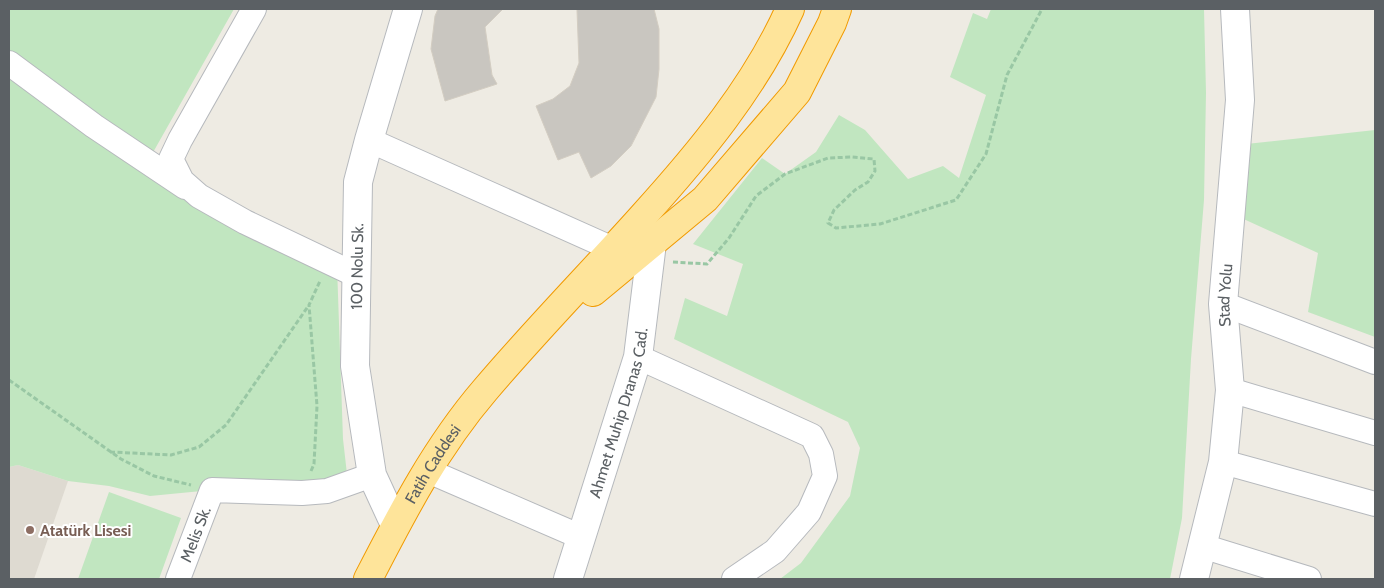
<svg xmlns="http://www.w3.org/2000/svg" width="1384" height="588" font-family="Cabin,sans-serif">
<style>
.education{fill:#dedad1}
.green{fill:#c1e6c0}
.building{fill:#c9c6c0;stroke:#d3cdc2}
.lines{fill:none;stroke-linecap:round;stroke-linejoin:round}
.minor-casing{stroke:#b6b9bd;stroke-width:26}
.tertiary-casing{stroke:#b6b9bd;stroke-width:30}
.trunk-casing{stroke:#f19a00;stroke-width:30}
.path{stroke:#99c7a4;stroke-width:3;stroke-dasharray:5 2.5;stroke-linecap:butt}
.minor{stroke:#fff;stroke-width:24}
.tertiary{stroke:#fff;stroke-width:28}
.trunk{stroke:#fee49a;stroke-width:28}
.education-dot{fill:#8d6e63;stroke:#fff;stroke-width:2}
.labels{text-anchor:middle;stroke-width:4;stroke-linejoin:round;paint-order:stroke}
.street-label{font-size:16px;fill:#5b6064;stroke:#fff}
.education-label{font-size:16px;font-weight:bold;fill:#785e54;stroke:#fff;text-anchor:start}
</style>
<rect width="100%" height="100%" fill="#eeebe3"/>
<path class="education" d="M18,465L68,481L34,579H9V467Z"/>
<path class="green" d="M9,9H234L147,163L337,266L343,439L348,483L212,490L150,496L109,486L68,481L18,465L9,467Z
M991,9H1204L1206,93L1204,200L1191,359L1182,518L1170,579H780L801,563L850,496L860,448L848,422L674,339L685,298L727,316L743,264L693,244L762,158L785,174L816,152L839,115L865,130L908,179L943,166L959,178L986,95L950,77L973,13L987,19Z
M1375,130V337L1308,312L1318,253L1237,216V145Z
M109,492L181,518L159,579H78Z"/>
<path class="building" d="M438,9H503L485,27L492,75L497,84L445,101L431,49L435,16Z
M579,9H654L659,29V69L656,97L631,146L611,166L591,178L579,152L558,160L536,106L553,99L570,86L579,63L577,10Z"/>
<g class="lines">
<g class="minor-casing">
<g id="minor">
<path d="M254,9L180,140L171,159L182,181L199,196L245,222L356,275"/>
<path d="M9,63L94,126L185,187"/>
<path d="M369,140L613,249"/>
<path d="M1223,304L1375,362"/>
<path d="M638,357L812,436L821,454L825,476L809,512L775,551L734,579"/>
<path d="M1230,390L1375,433"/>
<path d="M1223,462L1375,504"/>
<path d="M426,470L581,537"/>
<path d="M1202,546L1309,579"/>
<path id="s1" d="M178,579L212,490L302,493L327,491L372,475"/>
</g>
</g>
<g class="tertiary-casing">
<g id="tertiary">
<path id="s2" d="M395,525L372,475L355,366L358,182L369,140L408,9"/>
<path id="s3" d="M568,579L638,357L652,243"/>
<path id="s4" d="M1194,579L1223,462L1230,390L1223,304L1240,100L1235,9"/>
</g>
</g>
<g class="trunk-casing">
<g id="trunk">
<path d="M593,292L705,199L797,92L832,23L837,9"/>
<path id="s5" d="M368,579C402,513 436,447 485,390C535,331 590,275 642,217C699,154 755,87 790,9"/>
</g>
</g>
<path class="path" d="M673,262L707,264L729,238L756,196L785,174L828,158L852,157L874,159L875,171L868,182L855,190L834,210L828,223L836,228L880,224L956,200L986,154L1007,75L1042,9
M9,380L121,459L154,476L191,485
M110,452L171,455L199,447L226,425L309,305
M311,471L314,464L317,406L309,305L320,281"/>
<use href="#minor" class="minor"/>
<use href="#tertiary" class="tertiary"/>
<use href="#trunk" class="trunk"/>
</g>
<circle class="education-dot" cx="30" cy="530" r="5"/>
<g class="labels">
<g class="street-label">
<text dy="6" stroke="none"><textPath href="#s2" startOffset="265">100 Nolu Sk.</textPath></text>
<text dy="6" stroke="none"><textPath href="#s4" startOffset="288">Stad Yolu</textPath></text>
<text dy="6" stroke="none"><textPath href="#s3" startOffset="174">Ahmet Muhip Dranas Cad.</textPath></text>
<text dy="6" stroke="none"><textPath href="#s5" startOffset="132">Fatih Caddesi</textPath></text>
<text dy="6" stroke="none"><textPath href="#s1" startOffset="48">Melis Sk.</textPath></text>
</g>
<g class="education-label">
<text x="40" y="536">Atatürk Lisesi</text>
</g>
</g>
<rect width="1384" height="588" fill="none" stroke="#5b6064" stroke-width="20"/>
</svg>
